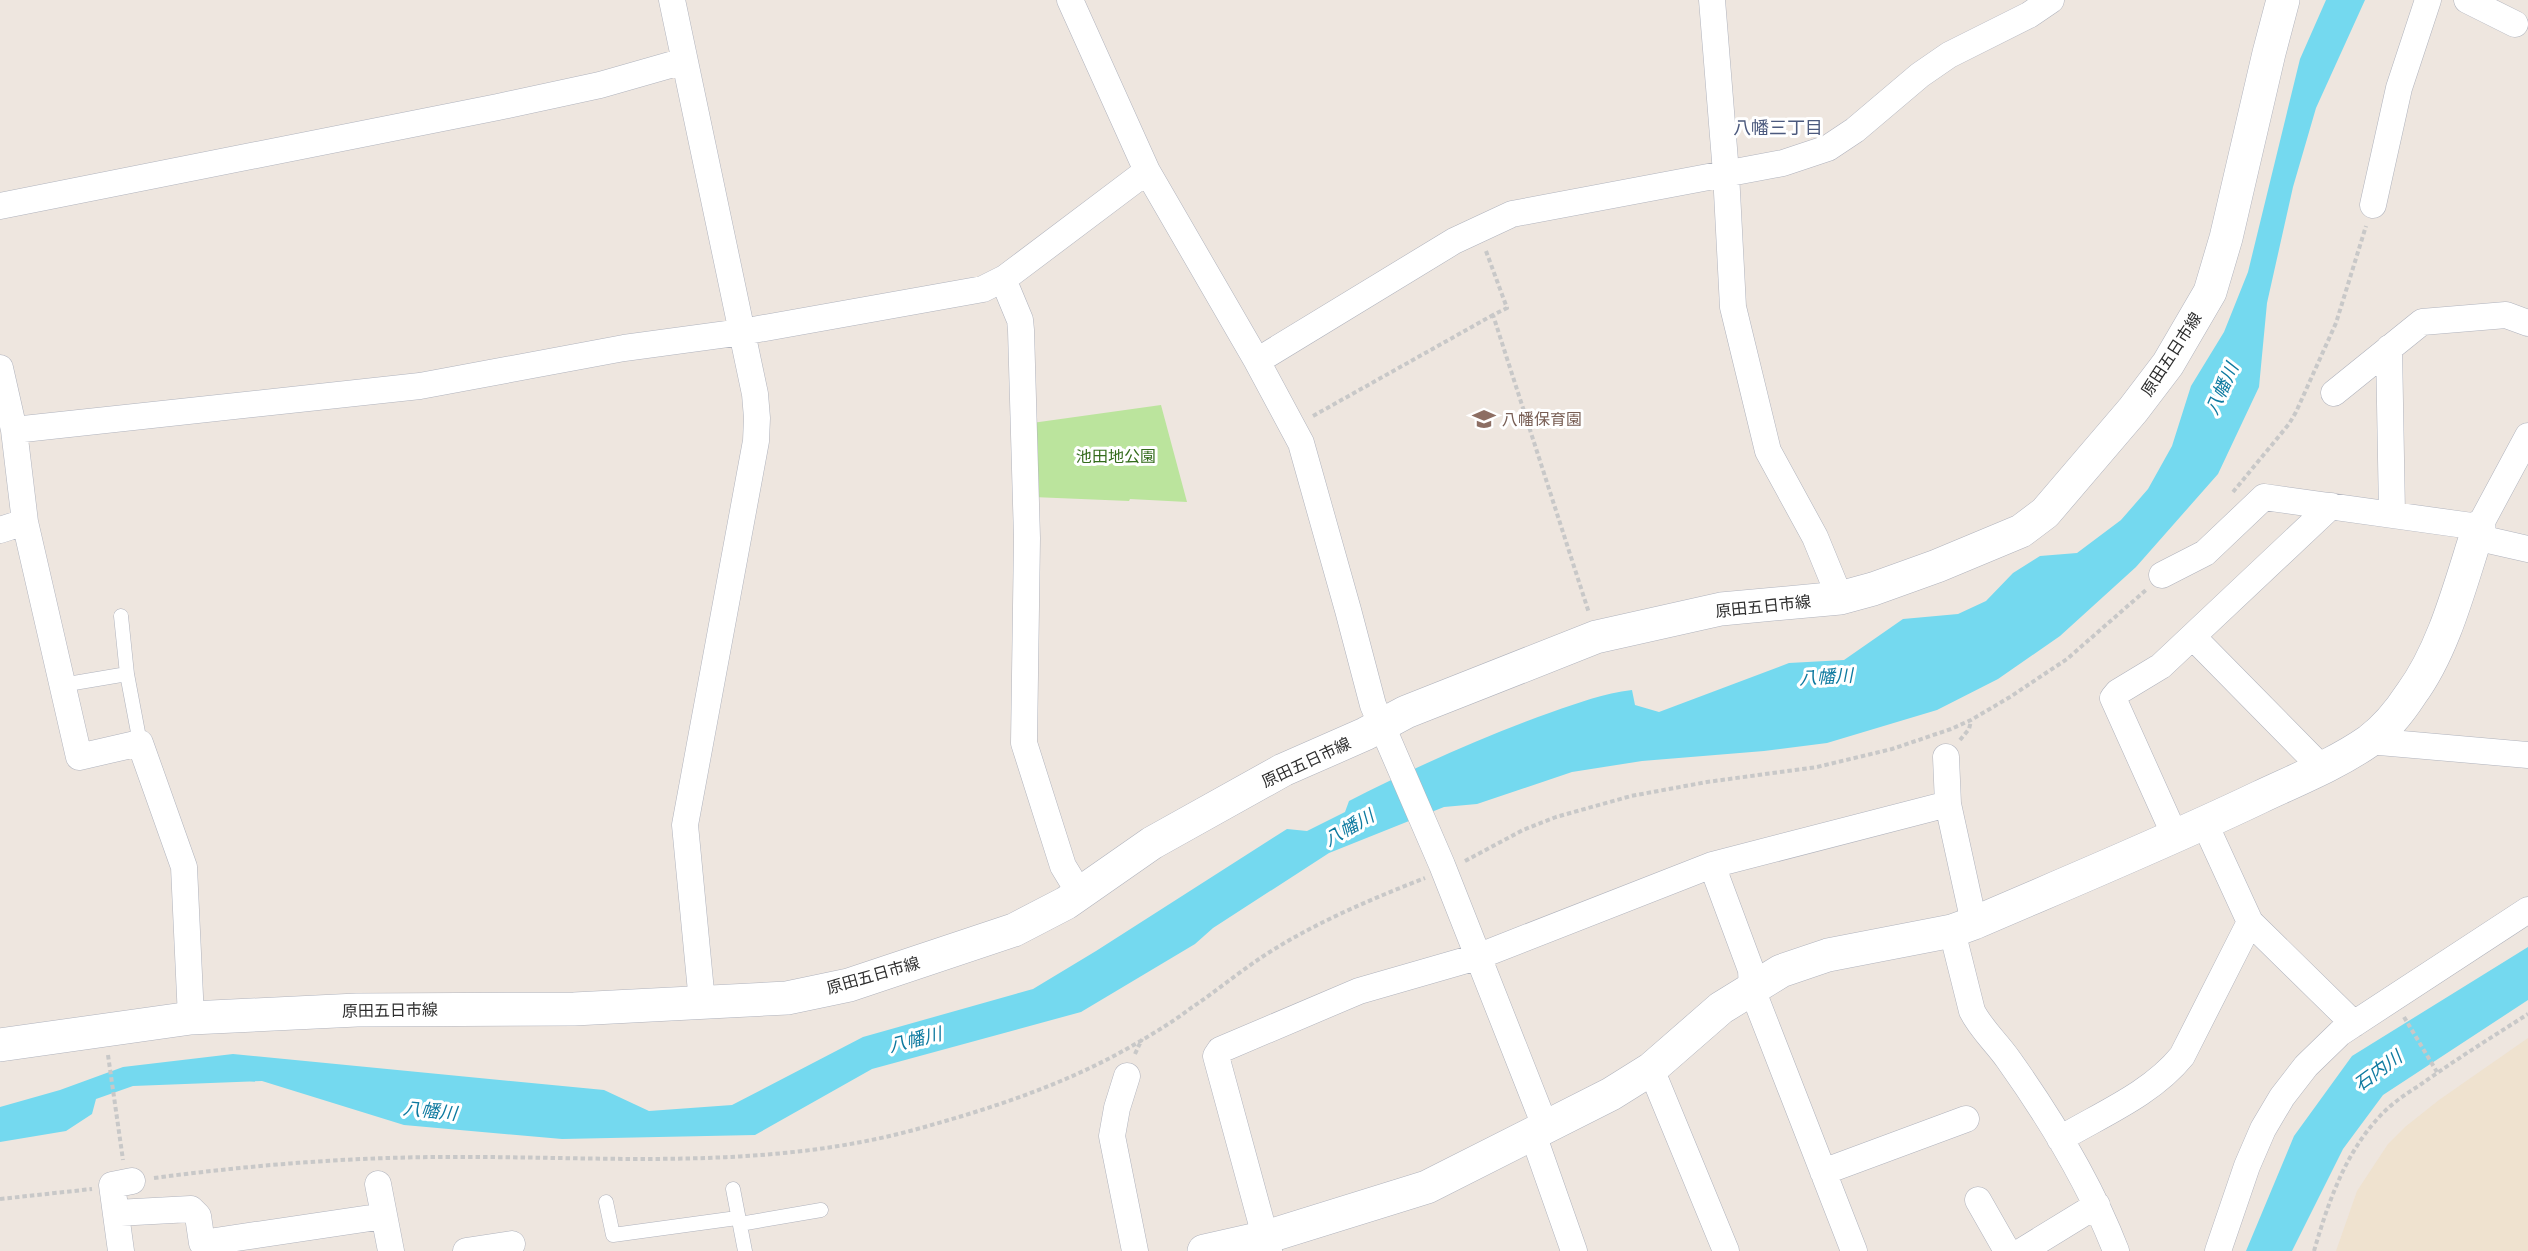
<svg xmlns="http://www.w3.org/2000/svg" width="2528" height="1251" font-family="Manrope,'Noto Sans JP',sans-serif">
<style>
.education{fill:#efe2cf}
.green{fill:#bbe49d}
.water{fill:#74d9ef}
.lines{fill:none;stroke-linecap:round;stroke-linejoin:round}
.service-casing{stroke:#b0b3bd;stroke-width:15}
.minor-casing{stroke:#b0b3bd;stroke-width:27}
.tertiary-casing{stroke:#b0b3bd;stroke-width:34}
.secondary-casing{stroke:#b0b3bd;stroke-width:34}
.path{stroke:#c8c8c8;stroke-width:4;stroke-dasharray:4.5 3;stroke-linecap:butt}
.service{stroke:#fff;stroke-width:14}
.minor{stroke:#fff;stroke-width:26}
.tertiary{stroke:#fff;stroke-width:33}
.secondary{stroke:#fff;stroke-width:33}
.labels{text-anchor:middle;stroke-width:6;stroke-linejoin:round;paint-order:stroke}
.street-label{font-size:16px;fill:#2d2d2d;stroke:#fff}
.education-label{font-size:16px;fill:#785e54;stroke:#fff;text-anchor:start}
.park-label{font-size:16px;fill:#336b1b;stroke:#fff}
.neighbourhood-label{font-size:18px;fill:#4c5a7e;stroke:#fff}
.water-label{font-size:18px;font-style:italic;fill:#0e7aa0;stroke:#fff}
</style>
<rect width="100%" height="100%" fill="#eee6df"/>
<path class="education" d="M2528,1038V1251H2336L2357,1191L2388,1144L2405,1127L2439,1100Z"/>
<path class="green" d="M1161,405L1187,502L1130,499L1129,501L1033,497L1032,423Z"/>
<path class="water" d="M2326,0H2365L2316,108L2293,187L2267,303L2259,387L2218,474L2136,567L2060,636L1998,679L1937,710L1827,743L1764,751L1642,761L1572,772L1477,804L1444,807L1329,853L1213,928L1195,944L1081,1012L872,1069L755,1135L562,1139L404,1125L262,1081L133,1086L96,1099L92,1114L66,1131L0,1142V1107L60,1090L123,1067L233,1054L604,1090L649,1111L732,1105L863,1037L1033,989L1096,951L1287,829L1307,831L1345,812L1349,801C1416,767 1481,737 1552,712C1578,703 1604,693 1632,690L1635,705L1659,712L1789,663L1844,660L1903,619L1958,614L1986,601L2013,573L2040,556L2077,553L2121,520L2148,489L2172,446L2191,386L2224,332L2248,272L2300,59Z
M2528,947V1000L2383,1095L2343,1149L2292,1251H2246L2294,1136L2352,1056Z"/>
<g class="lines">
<g class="service-casing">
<path id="service" d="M121,616L127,674L140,743
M62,685L127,674
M733,1189L745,1251
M606,1202L613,1235L737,1218
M740,1224L821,1210"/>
</g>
<g class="minor-casing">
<path id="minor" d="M672,0L755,394L757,418L756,441L685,825L702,1002
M1070,0L1147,171L1257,361L1301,443L1348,610L1373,705L1442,865L1545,1126L1535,1140L1574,1251
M1712,0L1726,173L1733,307L1768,451L1815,537L1840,598
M2467,0L2515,24
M2373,205L2399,88L2428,0
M0,206L498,107L600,85L684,61
M1003,279L1020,320L1021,330L1027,538L1024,743L1063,866L1080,894
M2389,348L2392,513
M1257,361L1454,241L1512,214L1783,163L1828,148L1855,130L1920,75L1949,55L2029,15L2051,0
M0,368L14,430L25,522L79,757L140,743L184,867L191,1018
M2334,393L2422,322L2506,315L2528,323
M14,430L420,386L624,348L742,332L983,289L1005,278L1147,171
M0,530L25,522
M2475,537L2528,549
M2162,575L2205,553L2264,497L2479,527L2528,436
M2193,637L2321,767
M2368,741L2528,755
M1946,757L1948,804L1974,923
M2205,824L2250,922L2354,1024
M2175,836L2113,698L2118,692L2161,666L2331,506
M1712,865L1751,970L1752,989L1854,1251
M1952,931L1972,1011C1981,1029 1996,1042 2008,1059C2050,1118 2090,1183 2116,1251
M1651,1069L1726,1251
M1127,1076L1117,1108L1112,1136L1135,1251
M2060,1139C2102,1114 2151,1094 2182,1056L2250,922
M1823,1172L1966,1119
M378,1184L391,1251
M1978,1200L2007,1251
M116,1213L191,1209L198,1216L202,1243L384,1216
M121,1251L112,1185L132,1181
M466,1251L512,1244
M1269,1251L1216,1056L1220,1050L1359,991L1477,957L1712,865L1948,804
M2022,1251L2097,1205
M2218,1251L2247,1166L2263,1129L2282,1097L2306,1066L2340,1033L2528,910"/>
</g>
<g class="tertiary-casing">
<path id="tertiary" d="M1204,1251L1266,1237L1427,1187L1611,1094L1651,1069L1721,1008L1781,971L1828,955L1952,931L1974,923C2069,882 2166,842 2260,797C2296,780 2336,764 2369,741C2385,729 2400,711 2411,694C2445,648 2461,581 2479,527"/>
</g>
<g class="secondary-casing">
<path id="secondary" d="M0,1045L191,1018L357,1010L574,1009L787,998L849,985L1014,930L1066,903L1152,843L1283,770L1365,734L1406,712L1596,637L1721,609L1840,598L1873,589L1937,566L2021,531L2045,513L2133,410L2168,364L2210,292L2226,238L2269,53L2283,0"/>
</g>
<path class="path" d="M1486,251L1507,308L1493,315L1589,613
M1313,416L1493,315
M2233,492L2289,424L2296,412L2336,323L2366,226
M1960,740L1969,729L1971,721
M1465,861L1523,830L1556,817L1631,796L1707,782L1817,767L1892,749L1951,729L1971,720L2010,697L2067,659L2146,590
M2404,1017L2437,1072
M1135,1054L1142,1039
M108,1055L123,1160
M154,1178C252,1165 350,1157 449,1157C603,1156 758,1171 910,1131C983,1111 1056,1088 1123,1051C1146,1038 1170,1024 1191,1008C1215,992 1238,973 1262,957C1312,924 1369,900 1425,878
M0,1199L92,1189
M2314,1251C2328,1203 2345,1153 2380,1116C2392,1103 2406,1094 2420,1085C2455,1060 2492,1037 2528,1014"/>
<use href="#service" class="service"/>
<use href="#minor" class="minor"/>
<use href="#tertiary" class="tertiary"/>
<use href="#secondary" class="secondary"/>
</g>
<defs>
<g id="school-bare" transform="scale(1.8)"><path d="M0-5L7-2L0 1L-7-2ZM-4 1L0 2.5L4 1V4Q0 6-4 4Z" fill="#8d6e63" stroke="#fff" stroke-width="2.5" paint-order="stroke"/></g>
</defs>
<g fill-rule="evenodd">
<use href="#school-bare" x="1484" y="419"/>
</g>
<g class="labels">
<g class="street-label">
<text transform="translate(2171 354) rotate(-57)" y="6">原田五日市線</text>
<text transform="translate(1763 606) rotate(-6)" y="6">原田五日市線</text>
<text transform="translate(1306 762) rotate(-25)" y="6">原田五日市線</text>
<text transform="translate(873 975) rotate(-16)" y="6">原田五日市線</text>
<text transform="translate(390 1010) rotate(-1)" y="6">原田五日市線</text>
</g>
<g class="education-label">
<text x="1502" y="425">八幡保育園</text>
</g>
<g class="park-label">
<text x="1116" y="462">池田地公園</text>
</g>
<g class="neighbourhood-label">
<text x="1778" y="134">八幡三丁目</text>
</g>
<g class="water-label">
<text transform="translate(2222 389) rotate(-66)" y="6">八幡川</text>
<text transform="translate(1826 677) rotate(-3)" y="6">八幡川</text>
<text transform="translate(1349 828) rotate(-30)" y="6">八幡川</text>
<text transform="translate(915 1040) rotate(-14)" y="6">八幡川</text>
<text transform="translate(2378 1071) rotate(-36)" y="6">石内川</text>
<text transform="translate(430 1111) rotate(6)" y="6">八幡川</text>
</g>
</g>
</svg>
